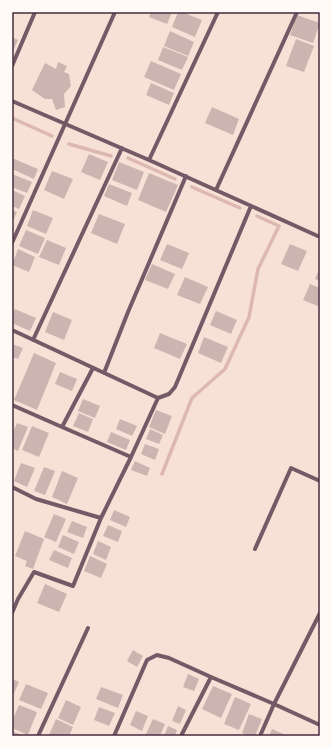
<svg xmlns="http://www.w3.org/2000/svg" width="332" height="748" font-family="'Sofia Sans Condensed',sans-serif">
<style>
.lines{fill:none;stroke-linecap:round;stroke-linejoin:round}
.stream{stroke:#dcb8b0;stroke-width:3.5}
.building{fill:#ccb4b1}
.minor{stroke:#755966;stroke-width:4}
.neatline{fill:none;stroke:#4a2c40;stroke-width:1.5}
</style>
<rect width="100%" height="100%" fill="#f7e1d7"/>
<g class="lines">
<path class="stream" d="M12,118L52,136
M69,144L111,156
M128,158L175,179
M192,187L240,208
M162,474L192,398L225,369L249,317L258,269L279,226L257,216"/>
</g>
<path class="building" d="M151,12H172L167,24L149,17Z
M178,12H182L202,20L195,37L172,27Z
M297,15L320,23L313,43L290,35Z
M170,31L194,42L188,56L164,46Z
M12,37L18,40L12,53Z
M296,39L314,46L304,72L286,66Z
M163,47L188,57L182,70L158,60Z
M151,61L181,74L174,90L144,77Z
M58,62L67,66L64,72L69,74L71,86L64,94L65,107L56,110L52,99H45L32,90L45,63L56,69Z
M151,83L174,93L169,105L146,95Z
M212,107L239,119L233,135L205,123Z
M89,154L108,162L100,180L81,172Z
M12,158L38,169L34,179L12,169Z
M119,162L144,172L137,190L112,180Z
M52,171L73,179L64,199L44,190Z
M149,173L178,185L166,212L138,200Z
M12,174L32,182L27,193L12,187Z
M109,184L132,193L127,206L104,196Z
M12,190L25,196L19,209L12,206Z
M12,210L17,212L12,223Z
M33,210L53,218L46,234L27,226Z
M99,214L125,224L117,244L91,233Z
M26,230L45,238L38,254L19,246Z
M47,240L66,248L59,265L39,257Z
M167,244L189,253L182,269L160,260Z
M290,244L307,251L298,271L281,264Z
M18,249L35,257L29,272L12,265Z
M152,264L175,274L168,289L145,280Z
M320,268V281L315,279Z
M185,277L208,287L200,304L177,295Z
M310,284L320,288V307L303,300Z
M15,309L36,318L30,331L12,323V315Z
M216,311L237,320L231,334L210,325Z
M53,312L72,320L64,340L45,332Z
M160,333L187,344L180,359L154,348Z
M204,337L228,347L221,363L198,353Z
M12,344L23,348L18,359L12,357Z
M34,353L56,363L37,410L14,400Z
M60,372L77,379L72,391L55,384Z
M83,399L100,406L95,418L78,411Z
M156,410L172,416L165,434L149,427Z
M79,413L93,419L88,432L73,426Z
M120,419L137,426L132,436L116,429Z
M17,423L28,427L18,451L12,448V434Z
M32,426L49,433L39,457L22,450Z
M150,429L163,435L159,444L146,439Z
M111,432L130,440L126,450L107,442Z
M145,444L159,449L155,460L141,454Z
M135,461L150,468L147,476L131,470Z
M21,463L35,468L27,487L14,481Z
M44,467L55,471L45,495L34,491Z
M62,471L78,478L67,504L52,497Z
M114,510L130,517L126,527L110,520Z
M54,514L66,519L56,542L44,537Z
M72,521L87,527L83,538L67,532Z
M108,525L122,531L118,542L103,536Z
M25,531L44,539L33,569L25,566L27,561L15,556Z
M63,535L79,542L74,554L58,547Z
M98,541L111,547L106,560L93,554Z
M54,550L72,558L68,568L49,560Z
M90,556L107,564L101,578L84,571Z
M45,584L67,594L59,612L37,603Z
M133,650L143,656L137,667L127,661Z
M188,674L199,679L194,691L183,687Z
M12,679L19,682L12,698Z
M26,684L48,693L41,709L19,700Z
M213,686L232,694L221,718L202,709Z
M101,687L123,695L118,708L96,699Z
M235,697L251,704L239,730L224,724Z
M66,700L81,707L73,725L58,718Z
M19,705L37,712L28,735L12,728V721Z
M178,706L186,710L180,724L172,721Z
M99,707L115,713L109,726L94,720Z
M136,711L148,716L142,731L130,725Z
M249,714L262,719L255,736H249L242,733Z
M56,719L73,727L69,736L49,735Z
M153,719L165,724L160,736H145Z
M168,726L177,730L175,736H164Z
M272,729L288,736H269Z
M12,731L24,736H12Z"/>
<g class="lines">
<path class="minor" d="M12,66L35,12
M12,101L149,160L320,237
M149,160L218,12
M216,190L297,12
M12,243L115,12
M12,330L158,398
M33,340L122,148
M93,368L62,427L131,457
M104,373L128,312L186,176
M12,405L62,427
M12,487L36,499L101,518
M255,549L291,468L320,481
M12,613L18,599L34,572L73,586L101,518L131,457L158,398L169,394L175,387L251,206
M38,736L88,628
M114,736L147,660L157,655L169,658L211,677
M181,736L211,677L274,704L320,613
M260,736L274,704L320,725"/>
</g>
<rect width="332" height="748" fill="none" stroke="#fffaf5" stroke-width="26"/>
<rect x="13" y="13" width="306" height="722" class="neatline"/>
</svg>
